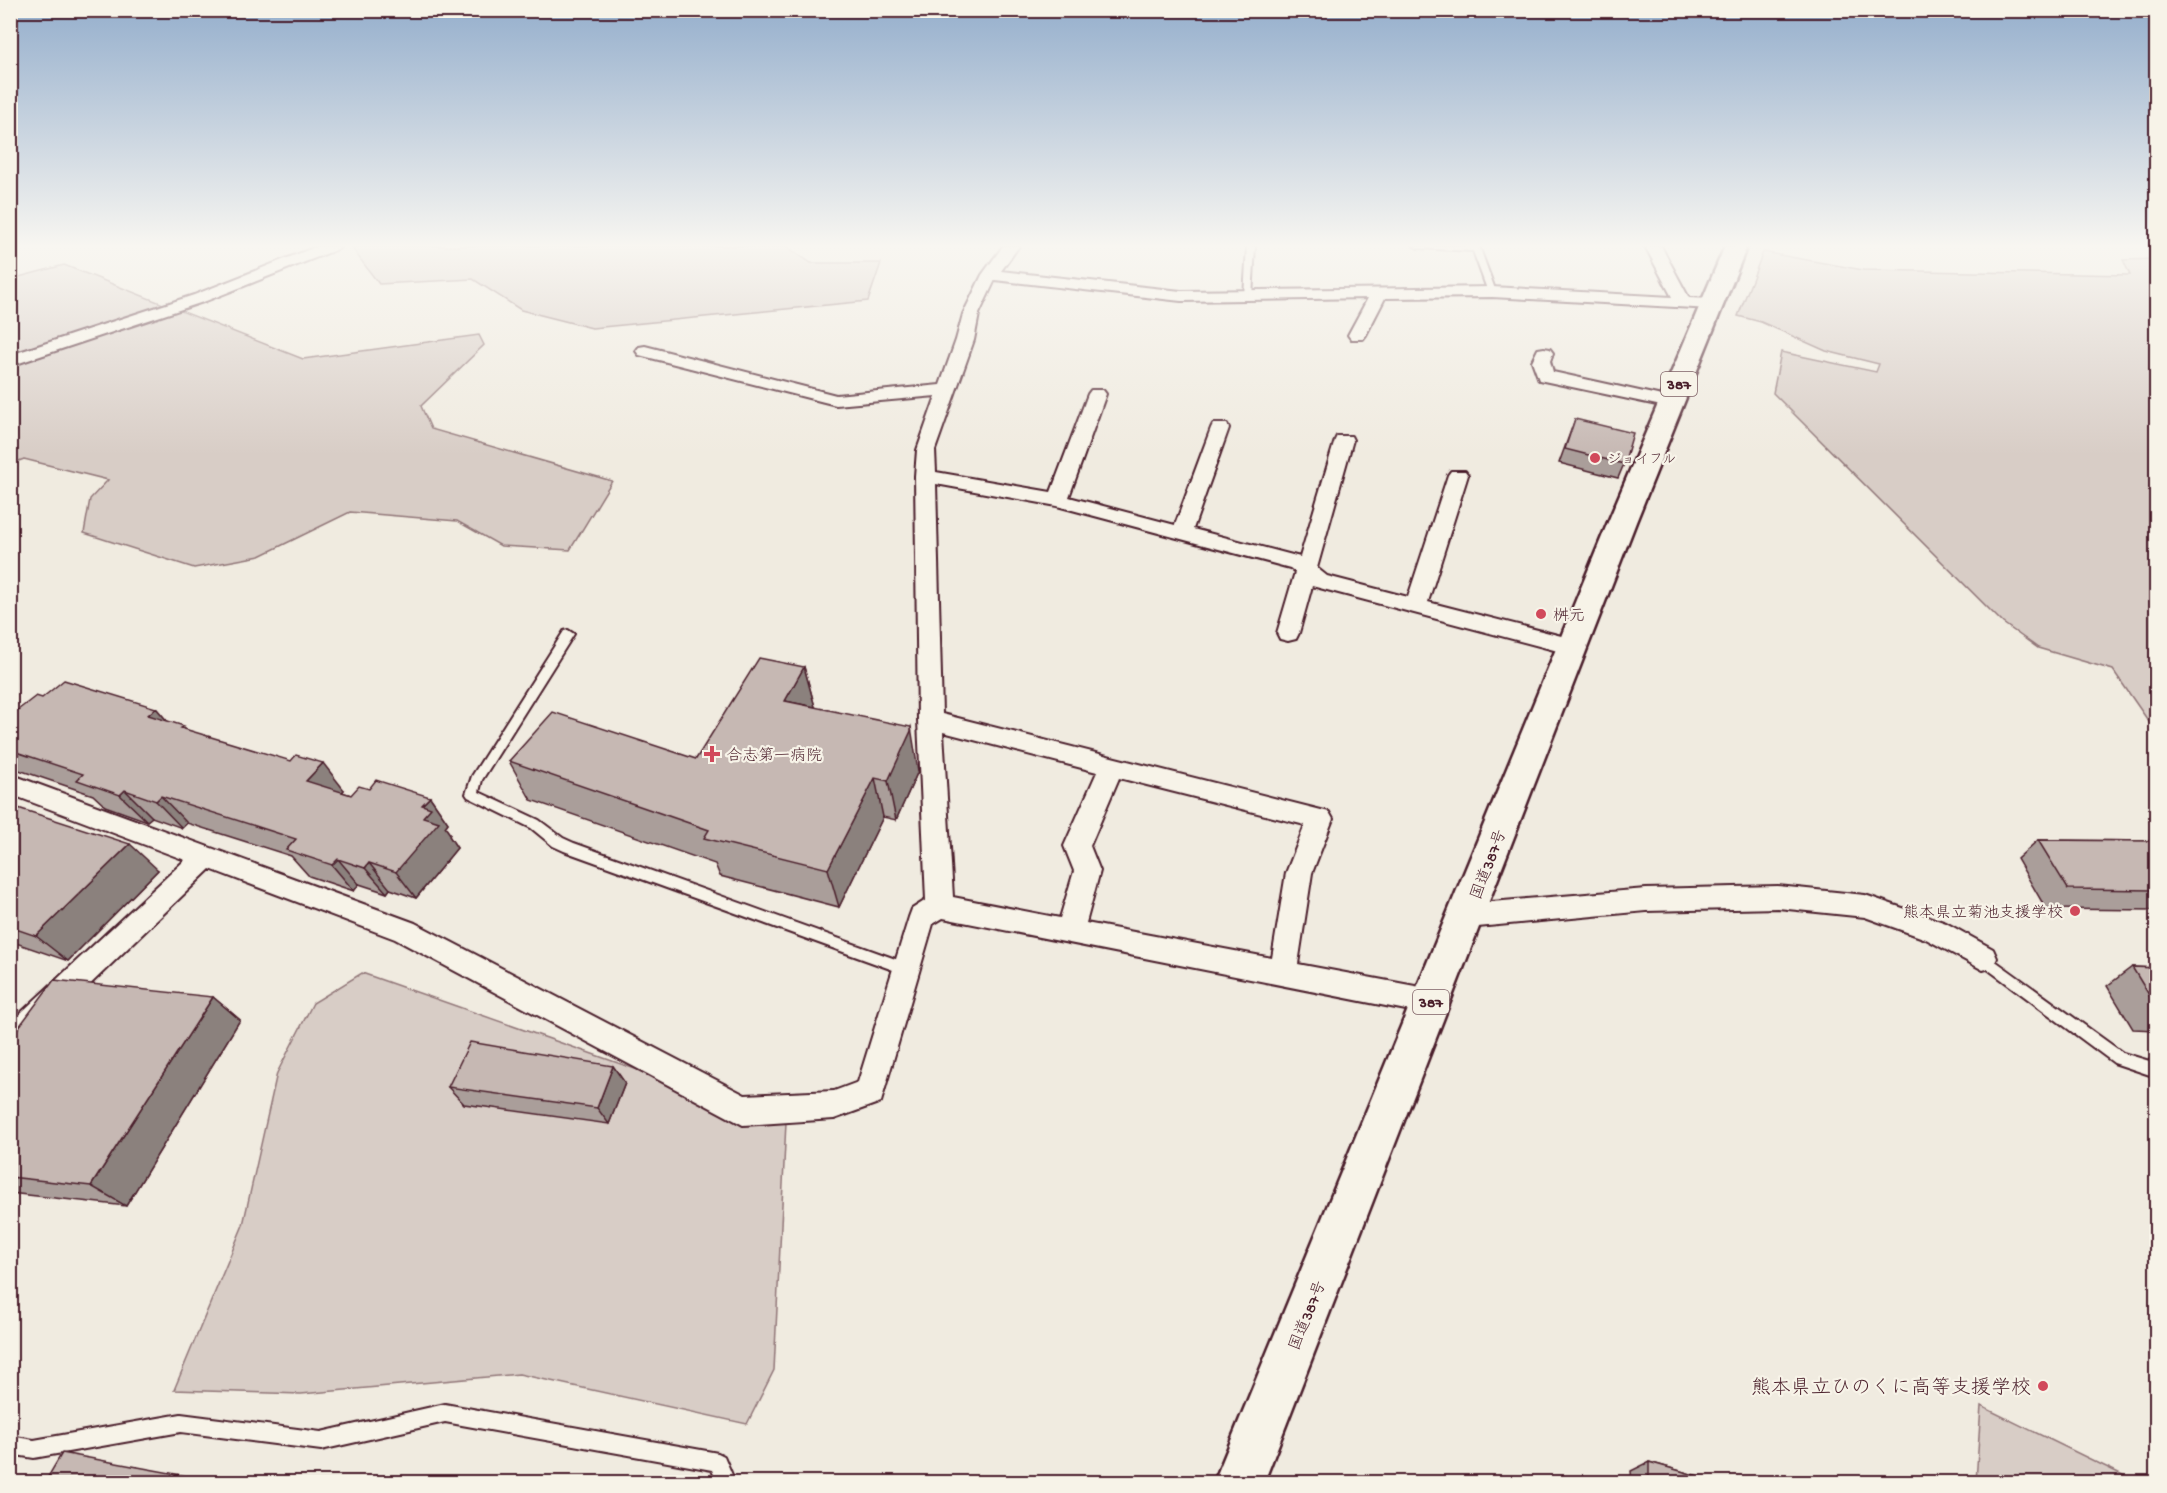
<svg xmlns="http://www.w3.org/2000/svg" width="2167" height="1493" font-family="'Gochi Hand','Klee One',sans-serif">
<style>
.green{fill:#d8cdc6;stroke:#917678;stroke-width:1.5}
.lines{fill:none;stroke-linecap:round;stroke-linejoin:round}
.service-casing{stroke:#4a1f2b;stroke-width:4}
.minor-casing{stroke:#4a1f2b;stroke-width:4}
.trunk-casing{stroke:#4a1f2b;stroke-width:5}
.service{fill:#f7f3e8;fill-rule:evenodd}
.minor{fill:#f7f3e8;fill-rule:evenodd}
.trunk{fill:#f7f3e8;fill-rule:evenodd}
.wall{fill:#aa9e9a;stroke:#4a1f2b;stroke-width:1.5}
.shaded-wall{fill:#8b817d;stroke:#4a1f2b;stroke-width:1.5}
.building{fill:#c6b8b3;stroke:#4a1f2b;stroke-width:1.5}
.poi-dot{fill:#d1495b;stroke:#f7f3e8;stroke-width:2}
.labels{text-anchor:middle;stroke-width:4.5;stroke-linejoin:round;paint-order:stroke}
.far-poi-label{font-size:14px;fill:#4a1f2b;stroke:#f7f3e8;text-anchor:start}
.shield{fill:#f7f3e8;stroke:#7e5f64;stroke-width:1.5}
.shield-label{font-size:15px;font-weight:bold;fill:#4a1f2b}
.poi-label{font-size:16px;fill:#4a1f2b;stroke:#f7f3e8;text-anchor:start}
.street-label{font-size:16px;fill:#4a1f2b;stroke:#f7f3e8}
.near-poi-label{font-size:20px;fill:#4a1f2b;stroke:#f7f3e8;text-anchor:end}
</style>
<rect width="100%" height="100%" fill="#f0ebe0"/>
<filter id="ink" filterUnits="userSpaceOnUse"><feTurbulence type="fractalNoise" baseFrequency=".0167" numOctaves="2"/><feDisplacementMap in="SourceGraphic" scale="12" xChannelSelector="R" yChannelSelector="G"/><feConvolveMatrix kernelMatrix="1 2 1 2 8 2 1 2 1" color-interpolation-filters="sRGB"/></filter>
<g filter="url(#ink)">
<path class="green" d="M354,246H786L811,263H881L868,301L592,328L521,310L473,279L379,284L351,247Z
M1763,252L1863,270L2130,275L2123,260L2156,259V732L2113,670L2038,648L2003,623L1773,393L1781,352L1876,372L1879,364L1826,351L1761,322L1738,316Z
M64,265L303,359L479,335L484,345L421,406L431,429L612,481L570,550L501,546L457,521L350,512L260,556L194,568L84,533L90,499L108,480L24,459L11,464V279Z
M362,973L786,1122L774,1370L747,1424L519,1374L301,1394L174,1390L243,1225L277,1073L313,1003Z
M1981,1406L2137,1482H1976Z"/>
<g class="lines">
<g class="service-casing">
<path id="service" d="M1247,246H1255L1252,297L1248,299L1244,297Z
M1414,246H1479L1496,292L1492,294L1488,292L1473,251L1418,248Z
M568,630L574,634L482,780L479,792L539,820L563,838L574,843L912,965L914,969L912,973L907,975L564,851L553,846L531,828L468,797L466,794L472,776L564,631Z
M1983,952L2123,1053L2156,1063V1077L2114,1063L1978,962L1976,958L1978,954Z
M445,1404L718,1453L724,1456L735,1482H717L712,1470L445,1422L321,1450L181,1432L34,1458L10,1454V1436L34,1440L181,1414L321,1432Z"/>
</g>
<g class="minor-casing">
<path id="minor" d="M318,246H341L338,249L206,301L10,366V355L194,295Z
M1003,246H1019L1001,271L1181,291L1492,287L1672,297L1645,246H1661L1689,298L1712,299L1720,304L1712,309L1492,297L1385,298L1366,335L1363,339H1351L1348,335L1368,298L1181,301L995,280L979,314L974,340L935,450L936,472L1051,492L1088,394L1091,390H1103L1106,394L1069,497L1175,525L1211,428L1213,424H1227L1229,428L1193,529L1300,557L1335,440L1337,436H1351L1353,440L1317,568L1327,576L1408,597L1448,475L1451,471H1465L1468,475L1428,602L1581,641L1584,647L1581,653L1573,655L1312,586L1299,633L1296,639L1288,641L1280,639L1277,633L1295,572L1290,568L1057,506L936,484L942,714L1329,812L1333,819L1312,873L1298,964L1431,989L1441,993L1445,1002L1441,1011L1431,1015L943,918L933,924L881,1102L834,1119L743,1125L395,939L210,869L24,1048L14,1052L10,1051V1023L185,860L10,794V774L415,923L745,1095L834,1091L858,1082L909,917L912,909L926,900L918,720L915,476L917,450L936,396L836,405L639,355L636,351L639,347L645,346L836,395L940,385L956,340L963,314L982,275ZM943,732L1097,772L1064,846L1074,871L1060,918L953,897ZM1119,778L1305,825L1286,873L1272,958L1086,923L1100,871L1090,846Z
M1544,348L1550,349L1553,353L1550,361L1553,372L1671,398L1677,399L1680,403L1677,407L1671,408L1539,380L1532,361L1538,349Z
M1778,886L1865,895L1946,923L1993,949L1997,958L1993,967L1983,970L1926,939L1865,917L1778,908L1646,911L1467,928L1458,924L1454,916L1458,908L1467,904L1646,889Z"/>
</g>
<g class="trunk-casing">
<path id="trunk" d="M1725,246H1747L1636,522L1264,1482H1214L1608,522Z"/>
</g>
<use href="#service" class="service"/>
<use href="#minor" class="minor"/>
<use href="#trunk" class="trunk"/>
</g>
<path class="wall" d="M1575,419L1624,464L1618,478L1559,463Z
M804,667L815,707L918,766V771L896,820L883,817L839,907L720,876L715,864L531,800L509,761L696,759Z
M42,698L156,708L167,721L187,730L344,790L342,792L351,795L369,789L430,797L448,823L445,827L450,834L449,836L457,848L416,898L390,889L387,893L359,884L354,891L309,876L291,856L187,823L182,828L152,817L147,821L105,806L93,795L10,767V716Z
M10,811L158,870L68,961L10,941Z
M2157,838V910L2046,909L2017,859L2038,840L2154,841Z
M2132,967L2157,968V1030L2133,1029L2107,986Z
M213,997L240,1020L126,1206L10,1193V1039Z
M613,1066L625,1083L609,1124L464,1104L448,1087Z
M1649,1462L1719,1482H1632L1631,1471Z"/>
<path class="shaded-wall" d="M804,667L815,707L785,701Z
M156,708L180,736L148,715Z
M911,727L918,771L896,820L888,781Z
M323,763L344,790L327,808L306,781Z
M875,778L883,817L839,907L828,869Z
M125,790L152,817L147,821L120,795Z
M161,796L187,823L182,828L156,801Z
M430,797L448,823L445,827L450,834L449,836L457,848L416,898L396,872L423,817L422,805Z
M130,844L158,870L68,961L36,936Z
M338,859L359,884L354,891L332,865Z
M369,863L390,889L387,893L365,868Z
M213,997L240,1020L126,1206L91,1186Z
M613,1066L625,1083L609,1124L597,1108Z"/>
<path class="building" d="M1575,419L1633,433L1624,464L1565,449Z
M759,658L804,667L785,701L911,727V731L888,781L875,778L828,869L704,838L709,830L509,761L553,712L696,759Z
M64,680L156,708L148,715L184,726L181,728L291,761L296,755L323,763L306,781L351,795L359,786L369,789L376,780L430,797L422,805L431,808L423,817L439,822L396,872L369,863L365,868L338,859L332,865L286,850L296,839L161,796L156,801L125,790L120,795L77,780L83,774L10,750V716L36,696L42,698Z
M15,807L130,844L36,936L10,927V811Z
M2038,840L2157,841V890L2068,889Z
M2132,967L2157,968V1008Z
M54,980L213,997L91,1186L10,1177V1039Z
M470,1042L613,1066L597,1108L448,1087Z
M62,1453L219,1482H45Z
M1649,1462L1719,1482H1649Z"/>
</g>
<linearGradient id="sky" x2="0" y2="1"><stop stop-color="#94aecc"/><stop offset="0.54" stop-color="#f8f6f1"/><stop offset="1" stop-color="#f8f6f1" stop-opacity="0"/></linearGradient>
<rect width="2167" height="455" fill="url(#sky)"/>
<g class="poi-dot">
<circle cx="1595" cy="458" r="6"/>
<circle cx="1541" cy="614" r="6"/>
<path d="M709 745h6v6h6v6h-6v6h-6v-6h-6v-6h6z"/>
<circle cx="2075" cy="911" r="6"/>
<circle cx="2043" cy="1386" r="6"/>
</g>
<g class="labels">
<g class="far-poi-label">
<text x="1607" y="463">ジョイフル</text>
</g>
<g class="shield">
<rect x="1661" y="372" width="36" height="24" rx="4.5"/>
<rect x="1413" y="990" width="36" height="24" rx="4.5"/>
</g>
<g class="shield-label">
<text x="1679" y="389">387</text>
<text x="1431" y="1007">387</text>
</g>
<g class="poi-label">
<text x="1553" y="620">桝元</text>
<text x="726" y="760">合志第一病院</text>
<text x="2063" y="917" text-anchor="end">熊本県立菊池支援学校</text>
</g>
<g class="street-label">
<text transform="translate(1487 864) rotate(-69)" y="6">国道387号</text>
<text transform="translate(1306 1315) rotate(-68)" y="6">国道387号</text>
</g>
<g class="near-poi-label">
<text x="2031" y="1393">熊本県立ひのくに高等支援学校</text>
</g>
</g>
<rect width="2167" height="1493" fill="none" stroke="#f7f3e8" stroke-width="36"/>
<rect x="18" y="18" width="2131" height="1457" fill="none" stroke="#4a1f2b" stroke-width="2" filter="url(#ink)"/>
</svg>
